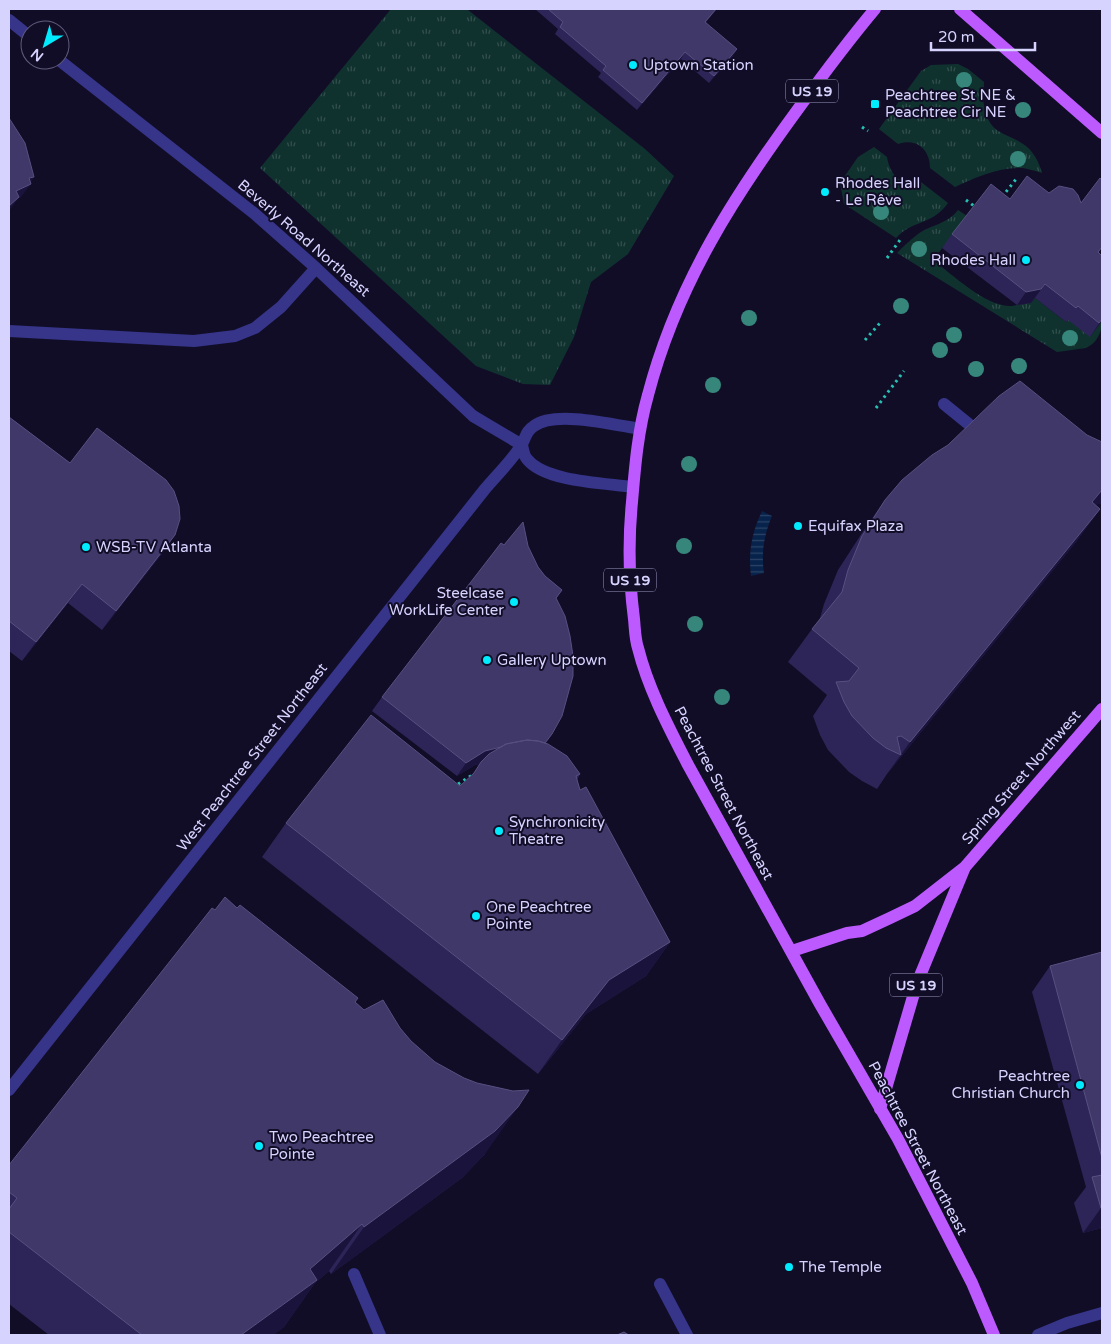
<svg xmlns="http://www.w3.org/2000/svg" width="1111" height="1344" font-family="'Varela Round',sans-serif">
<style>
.grass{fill:url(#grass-tufts)}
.water{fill:url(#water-rules)}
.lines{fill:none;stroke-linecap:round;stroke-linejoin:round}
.path{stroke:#26c1b3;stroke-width:3;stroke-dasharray:2.5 4;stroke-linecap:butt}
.service{stroke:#36358a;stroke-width:12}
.minor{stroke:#36358a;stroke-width:12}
.primary{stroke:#bd5aff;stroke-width:12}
.tree{fill:#37867b}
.wall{fill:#2d2557}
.shaded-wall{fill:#1a143c}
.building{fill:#3f3869;stroke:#575080}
.poi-dot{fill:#00ecfe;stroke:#110d27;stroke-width:2}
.labels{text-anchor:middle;stroke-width:4;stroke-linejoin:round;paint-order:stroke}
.shield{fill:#110d27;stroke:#9c98be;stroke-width:1}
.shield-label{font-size:14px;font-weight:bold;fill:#d7d3ff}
.poi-label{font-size:15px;fill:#d7d3ff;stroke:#110d27;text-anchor:start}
.street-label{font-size:15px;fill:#d7d3ff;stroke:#110d27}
</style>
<defs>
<pattern id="grass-tufts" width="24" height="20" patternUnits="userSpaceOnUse" patternTransform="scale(1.25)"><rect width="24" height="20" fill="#10322f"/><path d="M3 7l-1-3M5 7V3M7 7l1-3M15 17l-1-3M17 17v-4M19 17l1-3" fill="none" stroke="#324f4e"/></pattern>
<pattern id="water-rules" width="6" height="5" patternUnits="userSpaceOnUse" patternTransform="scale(1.25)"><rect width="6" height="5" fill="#08234b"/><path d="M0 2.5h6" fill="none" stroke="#2b4266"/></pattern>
</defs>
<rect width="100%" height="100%" fill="#110d27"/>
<path class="grass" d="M391,9L468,10L645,149L674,176L628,254L591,282L574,337L550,385L523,384L476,366L260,168Z
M958,64L968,69L984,82C984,90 982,98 984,105C989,135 1004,131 1023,144C1033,150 1039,162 1042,173C1036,171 1029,169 1023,168C999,167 976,177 955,187L930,168C930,149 916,138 898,144L879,129L921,71L931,65Z
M874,147L887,157C890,176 902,187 921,182L948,203C933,225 912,220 896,238L844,204L840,183L858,157Z
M958,210L967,216L933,260C953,275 984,305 1009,306C1019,306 1027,301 1035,298L1066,322L1068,320L1102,321C1102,332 1097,343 1086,348L1057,352L897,253C903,247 910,240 918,234C932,224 946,225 958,210Z"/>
<path class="water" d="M762,511L772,516C764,535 761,553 764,573L751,576C748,552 752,532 762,511Z"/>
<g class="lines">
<path class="path" d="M862,127L868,131
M1002,197L1017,178
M966,200L974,206
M887,258L900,240
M865,340L880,323
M876,408L904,371
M458,784L474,774"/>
<path class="service" d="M944,404L976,430
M354,1274L380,1335
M660,1284L687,1335
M1038,1335L1067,1323L1102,1313"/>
<path class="minor" d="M9,20L30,37
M59,60L255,214L316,268L473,416L522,445
M9,331L194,341L235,336L255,328L281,307L316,268
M522,445C523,449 524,456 527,459C545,482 605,483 633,487
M9,1090L485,489C495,477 515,457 522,444C526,437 526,431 534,426C555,410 615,425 640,429"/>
<path class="primary" d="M875,9C849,40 825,72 801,105C734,196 677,284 648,395C638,430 635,466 632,502C628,542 629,580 634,619C635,629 635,639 638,648C648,688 668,726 687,763L820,1004L898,1139L972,1283L994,1335
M960,9L1102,133
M792,951L847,933L862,931L890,918L915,906L965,867L1102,709
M880,1109L917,983L965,867"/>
</g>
<g class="tree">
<circle cx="964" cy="80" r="8"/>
<circle cx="1023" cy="110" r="8"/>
<circle cx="1018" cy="159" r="8"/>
<circle cx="881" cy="212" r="8"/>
<circle cx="919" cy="249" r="8"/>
<circle cx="901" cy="306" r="8"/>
<circle cx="749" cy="318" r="8"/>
<circle cx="954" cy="335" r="8"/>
<circle cx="1070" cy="338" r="8"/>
<circle cx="940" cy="350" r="8"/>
<circle cx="1019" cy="366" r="8"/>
<circle cx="976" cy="369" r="8"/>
<circle cx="713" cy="385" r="8"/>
<circle cx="689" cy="464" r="8"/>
<circle cx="684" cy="546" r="8"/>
<circle cx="695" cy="624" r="8"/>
<circle cx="722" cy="697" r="8"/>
</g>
<path class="wall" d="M535,9H717L706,22L733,56L709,83L681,59L637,110L598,77L601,73L555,34L558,29Z
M1102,180V248L1098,253L1102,321L1090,337L1068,320L1066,322L1035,298L1031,303L1017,305L942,248L952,234L1010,199L1049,193L1081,203Z
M9,417L70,463L175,535L161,555L102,630L68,603L22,661L9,651Z
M885,500L1095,505L1100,509L1076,542L887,774L877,789L862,781L849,772L828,750L820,735L813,716L827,695L788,662L820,618L824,604L838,570L862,533Z
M504,545L538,567L545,576L562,590L556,599L552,734L546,743L580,774L577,780L580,790L670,942L646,976L586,1014L538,1074L262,857L286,823L460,786L472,775L480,764L475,765L457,776L372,711L382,697Z
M1102,952V1228L1083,1233L1074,1203L1086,1187L1032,992L1050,966Z
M355,1002L364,1010L400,1028L485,1154L462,1178L331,1274L329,1271L315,1283L284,1327L273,1335H49L9,1304V1165Z"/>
<path class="shaded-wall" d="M737,49L733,56L709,83L714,76Z
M685,52L681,59L637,110L642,103Z
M34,177L29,185L31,184L21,197L17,200L9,211V206L16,191L29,178Z
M1045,284L1031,303L1017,305L1026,292Z
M1102,319V321L1090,337Z
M1102,490V504L1094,505L1092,502Z
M1100,509L1076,542L887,774L910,742Z
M175,535L161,555L102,630L116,611Z
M82,584L68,603L22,661L36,642Z
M552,734L543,747L475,765L457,776L466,763L485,751Z
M670,942L646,976L586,1014L538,1074L562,1040L609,980Z
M518,1107L485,1154L462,1178L331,1274L364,1227Z
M1102,1207V1228L1083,1233L1101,1208Z
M362,1224L329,1271L315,1283L284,1327L273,1335H241L310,1269Z"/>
<path class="building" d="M548,9H716L705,22L737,49L714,76L685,52L642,103L603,70L606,66L560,27L563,22Z
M9,118L25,143L34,177L29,178L31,184L16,191L19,197L9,206Z
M1027,176L1049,193L1059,186L1073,189L1078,195L1081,203L1100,178L1102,180V247L1098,252L1102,256V319L1099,323L1078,306L1076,308L1045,284L1041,289L1026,292L952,234L991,184L1010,199Z
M1020,381L1087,435L1102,442V490L1092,502L1100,509L910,742L901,736L897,737L901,755L886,748L873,738L852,716L844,702L836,682L849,681L859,668L812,629L842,592L848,570L862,536L885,500L902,480L932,455L948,445L999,396Z
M9,417L70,463L97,428L166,480L174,491L179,506L180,519L175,535L116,611L82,584L36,642L9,621Z
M523,522L528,546L538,567L545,576L562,590L556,598L565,616L570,636L573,656V676L562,716L552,734L545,743L538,741L527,740L506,744L501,747L485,751L466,763L382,697L501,543L504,545Z
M371,715L460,786L474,773L481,762L489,754L506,744L527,740L538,741L548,744L567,756L580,774L576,776L580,790L586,787L670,942L609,980L562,1040L286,823Z
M225,897L237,908L240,905L358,998L355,1002L364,1010L383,1000L400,1028L411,1041L435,1062L464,1078L477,1083L513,1091L529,1090L518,1107L495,1131L364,1227L362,1224L310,1269L317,1280L241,1335H142L9,1232V1209L17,1198L9,1192V1165L212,908L215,910Z
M1102,952V1158L1050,966Z
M1102,1175V1207L1101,1208L1092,1177Z
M624,1332L627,1334L629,1335H617Z"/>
<g class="poi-dot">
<circle cx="633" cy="65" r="5"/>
<rect x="870" y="99" width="10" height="10" rx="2.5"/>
<circle cx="825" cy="192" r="5"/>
<circle cx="1026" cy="260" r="5"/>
<circle cx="798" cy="526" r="5"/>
<circle cx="86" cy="547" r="5"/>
<circle cx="514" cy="602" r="5"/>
<circle cx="487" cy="660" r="5"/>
<circle cx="499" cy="831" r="5"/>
<circle cx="476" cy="916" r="5"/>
<circle cx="1080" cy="1085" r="5"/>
<circle cx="259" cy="1146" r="5"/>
<circle cx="789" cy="1267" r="5"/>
</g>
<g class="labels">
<g class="shield">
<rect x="786" y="79.5" width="52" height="23" rx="4"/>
<rect x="604" y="568.5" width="52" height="23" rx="4"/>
<rect x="890" y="973.5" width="52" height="23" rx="4"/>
</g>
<g class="shield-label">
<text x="812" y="96">US 19</text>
<text x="630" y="585">US 19</text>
<text x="916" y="990">US 19</text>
</g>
<g class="poi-label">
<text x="643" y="70">Uptown Station</text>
<text x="885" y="100">Peachtree St NE &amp;<tspan x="885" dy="17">Peachtree Cir NE</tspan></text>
<text x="835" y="188">Rhodes Hall<tspan x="835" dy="17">- Le Rêve</tspan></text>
<text x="1016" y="265" text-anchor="end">Rhodes Hall</text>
<text x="808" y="531">Equifax Plaza</text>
<text x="96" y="552">WSB-TV Atlanta</text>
<text x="504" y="598" text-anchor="end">Steelcase<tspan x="504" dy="17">WorkLife Center</tspan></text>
<text x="497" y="665">Gallery Uptown</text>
<text x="509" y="827">Synchronicity<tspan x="509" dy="17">Theatre</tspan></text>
<text x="486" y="912">One Peachtree<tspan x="486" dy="17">Pointe</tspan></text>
<text x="1070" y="1081" text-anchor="end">Peachtree<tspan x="1070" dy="17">Christian Church</tspan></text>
<text x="269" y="1142">Two Peachtree<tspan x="269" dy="17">Pointe</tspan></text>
<text x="799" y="1272">The Temple</text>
</g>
<g class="street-label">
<text transform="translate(304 238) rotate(41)" y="5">Beverly Road Northeast</text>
<text transform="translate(252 757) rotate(-52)" y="5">West Peachtree Street Northeast</text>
<text transform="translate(1021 777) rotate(-49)" y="5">Spring Street Northwest</text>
<text transform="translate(724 793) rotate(62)" y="5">Peachtree Street Northeast</text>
<text transform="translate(918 1148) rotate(62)" y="5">Peachtree Street Northeast</text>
</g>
</g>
<rect width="1111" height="1344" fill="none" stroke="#d7d3ff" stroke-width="20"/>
<g transform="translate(45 45) rotate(218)"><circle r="24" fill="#110d27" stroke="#605c7d"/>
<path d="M0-4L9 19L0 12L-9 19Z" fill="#00ecfe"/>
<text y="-8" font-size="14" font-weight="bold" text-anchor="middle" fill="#d7d3ff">N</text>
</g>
<path d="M931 42v8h104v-8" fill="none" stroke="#d7d3ff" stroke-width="2.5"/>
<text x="938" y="42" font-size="15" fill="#d7d3ff" stroke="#110d27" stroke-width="4" paint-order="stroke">20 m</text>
</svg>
